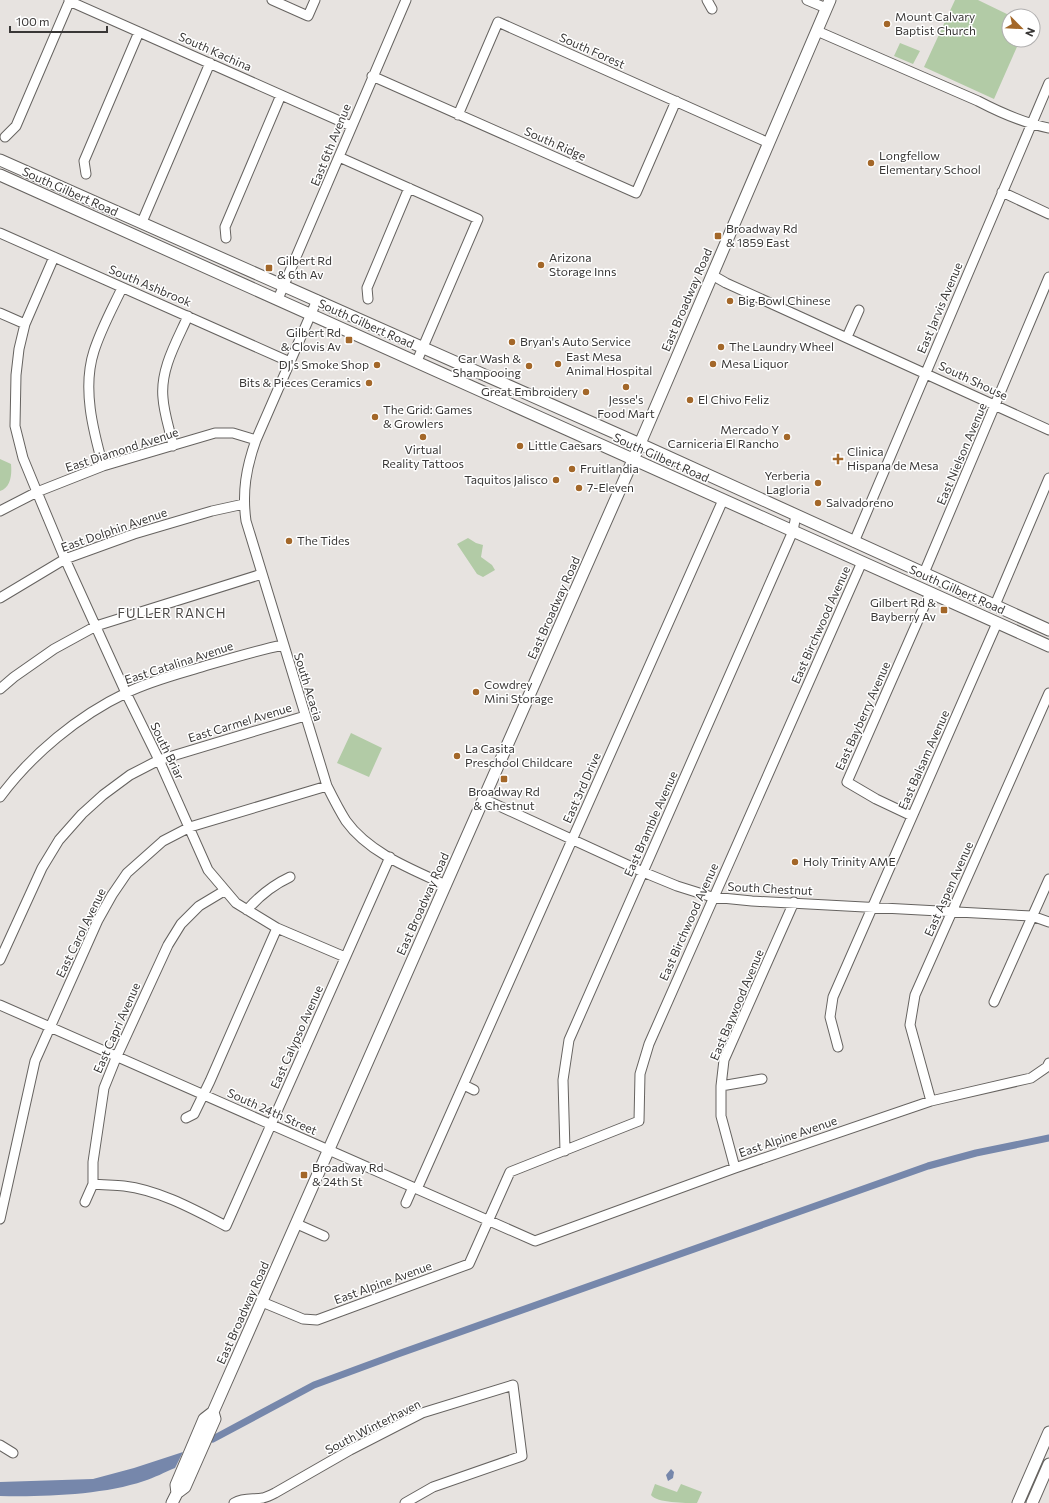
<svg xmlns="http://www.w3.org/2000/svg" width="1049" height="1503" font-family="Commissioner,sans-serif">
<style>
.green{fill:#b2cba6}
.water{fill:#7687ab}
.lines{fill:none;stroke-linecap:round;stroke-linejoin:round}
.canal{stroke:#7687ab;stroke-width:7}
.minor-casing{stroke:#666360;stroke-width:11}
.major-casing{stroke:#666360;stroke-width:13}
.minor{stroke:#fff;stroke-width:9}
.major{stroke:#fff;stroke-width:11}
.poi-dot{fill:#a36729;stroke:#fff;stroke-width:1.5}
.labels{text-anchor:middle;stroke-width:3;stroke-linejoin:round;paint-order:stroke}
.poi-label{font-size:12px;fill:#393736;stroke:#fff;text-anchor:start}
.street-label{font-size:12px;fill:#393736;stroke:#fff}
.neighbourhood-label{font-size:13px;letter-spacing:1px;fill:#4a4745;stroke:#fff}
</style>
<rect width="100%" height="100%" fill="#e7e3e0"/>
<path class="green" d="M955,0H978L1011,16H1009V40H1020L994,99L924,67Z
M900,43L920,51L913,64L894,56Z
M0,459L11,464C12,474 11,488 0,491Z
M468,538L476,543L483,545L481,557L492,565L495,570L483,577L477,574L457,544Z
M351,733L382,748L369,777L337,763Z
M655,1484L677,1492L681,1484L702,1492L697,1503C685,1503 657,1503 651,1495Z"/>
<path class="water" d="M183,1452L175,1468C165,1472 154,1478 144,1481C103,1495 43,1497 0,1496V1482L93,1479L134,1468Z
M671,1469L674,1472L673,1478L668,1481L666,1475Z"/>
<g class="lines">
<path class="canal" d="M213,1439L314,1385L398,1354L928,1166L976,1153L1049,1138"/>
<g class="minor-casing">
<path id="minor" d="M272,0L308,16L315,0
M707,0L712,9
M807,0L826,8
M69,1L351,126
M817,31L978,101C1001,113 1023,123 1049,128
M372,76L636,193L676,101
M458,115L498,22L769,143
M5,137L16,126L70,0
M339,157L478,219L417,361
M86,174L84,161L139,32
M1002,192L1049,214
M142,222L210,63
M0,233L290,362
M226,238L225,227L281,95
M54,257L25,324L19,349L16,375L15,426L23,458L37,492L65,559L126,693L159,760L208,870L236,903L277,928L345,957
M712,275L726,283L1049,430
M278,299L406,0
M368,299L367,288L409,188
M317,300L256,440C246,468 242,492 246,521L327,786C333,798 339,810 346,821C369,853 411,869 446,885
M0,313L25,324
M847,337L859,310
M173,446C170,430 164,414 163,398C160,369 177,341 188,316
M103,466C93,430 82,388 94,351C101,329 112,309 122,288
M0,511L37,492L103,466L215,433H233L256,440
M854,542L1049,83
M924,573L1049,277
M0,598L65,559L134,534L212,511L244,504
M995,605L1049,478
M0,689L14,677L54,649L96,626L262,574
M0,797C32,754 78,716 126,693C148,682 174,675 198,668C226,660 254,651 283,645
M484,799L643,872L677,886L712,897L752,901L1032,916L1049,922
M912,816L876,799L847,782L930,593
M247,910C260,895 273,885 290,877
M0,960L42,868L59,840L82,814L103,795L130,775L159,760L305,716
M994,1002L1049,879
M0,1005L535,1241L735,1168L931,1101L1031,1078L1047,1067L1049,1063
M838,1047L830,1017L833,997L997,623
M464,1085L474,1090
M721,1086L762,1079
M931,1101L910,1025L915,995L1049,693
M186,1118L194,1114L210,1081L277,928
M565,1151L563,1080L569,1040L793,531L796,515
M735,1168L721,1116V1086L724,1060L794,902
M93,1184C103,1185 114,1185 124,1186C159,1190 195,1210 226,1226L390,857
M417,1189L723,500
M85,1202L93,1184V1162L104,1088L116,1058L168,945L181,924L199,906L224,891
M406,1203L413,1187
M0,1219L35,1061L98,920L112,895L127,873L163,841L190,827L327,786
M297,1224L324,1236
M262,1302L303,1319L317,1320L469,1264L510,1172L639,1121L640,1074L649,1044L862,562
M0,1445L13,1453
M234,1503C245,1497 253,1500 263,1498C267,1497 271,1495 275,1493L350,1450L422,1413L513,1385L522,1456L433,1487L405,1503"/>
</g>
<g class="major-casing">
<path id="major" d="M0,160L640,444L1049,630
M0,175L1049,646
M177,1493L176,1485L204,1419L213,1412L633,460L830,0
M172,1503L177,1493L185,1487L215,1419L213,1412
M1018,1503L1049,1432
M1032,1503L1049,1464"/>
</g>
<use href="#minor" class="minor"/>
<use href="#major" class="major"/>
</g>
<g class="poi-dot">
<circle cx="887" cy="24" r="4"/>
<circle cx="871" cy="163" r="4"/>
<rect x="714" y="232" width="8" height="8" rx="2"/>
<circle cx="541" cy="265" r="4"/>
<rect x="265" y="264" width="8" height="8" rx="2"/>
<circle cx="730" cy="301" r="4"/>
<rect x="345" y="336" width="8" height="8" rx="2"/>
<circle cx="512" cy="342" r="4"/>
<circle cx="721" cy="347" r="4"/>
<circle cx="558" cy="364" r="4"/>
<circle cx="713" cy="364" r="4"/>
<circle cx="377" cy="365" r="4"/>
<circle cx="529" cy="366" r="4"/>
<circle cx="369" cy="383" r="4"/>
<circle cx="626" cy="387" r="4"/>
<circle cx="586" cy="392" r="4"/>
<circle cx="690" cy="400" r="4"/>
<circle cx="375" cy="417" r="4"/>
<circle cx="423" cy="437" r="4"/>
<circle cx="787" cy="437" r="4"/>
<circle cx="520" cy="446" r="4"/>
<path d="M836 453h4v4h4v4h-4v4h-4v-4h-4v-4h4z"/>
<circle cx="572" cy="469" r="4"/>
<circle cx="556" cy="480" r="4"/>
<circle cx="818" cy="483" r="4"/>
<circle cx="579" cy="488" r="4"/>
<circle cx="818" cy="503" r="4"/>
<circle cx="289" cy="541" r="4"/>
<rect x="940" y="606" width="8" height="8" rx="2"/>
<circle cx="476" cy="692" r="4"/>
<circle cx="457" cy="756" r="4"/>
<rect x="500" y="775" width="8" height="8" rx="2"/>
<circle cx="795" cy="862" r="4"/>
<rect x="300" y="1171" width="8" height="8" rx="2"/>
</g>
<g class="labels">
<g class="poi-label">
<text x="895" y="21">Mount Calvary<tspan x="895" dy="14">Baptist Church</tspan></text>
<text x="879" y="160">Longfellow<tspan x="879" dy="14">Elementary School</tspan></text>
<text x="726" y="233">Broadway Rd<tspan x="726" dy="14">&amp; 1859 East</tspan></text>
<text x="549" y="262">Arizona<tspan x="549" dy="14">Storage Inns</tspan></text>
<text x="277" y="265">Gilbert Rd<tspan x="277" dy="14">&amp; 6th Av</tspan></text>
<text x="738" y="305">Big Bowl Chinese</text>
<text x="341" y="337" text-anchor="end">Gilbert Rd<tspan x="341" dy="14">&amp; Clovis Av</tspan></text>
<text x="520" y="346">Bryan's Auto Service</text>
<text x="729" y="351">The Laundry Wheel</text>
<text x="566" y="361">East Mesa<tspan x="566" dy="14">Animal Hospital</tspan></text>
<text x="521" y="363" text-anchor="end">Car Wash &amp;<tspan x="521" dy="14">Shampooing</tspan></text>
<text x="721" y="368">Mesa Liquor</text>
<text x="369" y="369" text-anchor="end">DJ's Smoke Shop</text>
<text x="361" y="387" text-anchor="end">Bits &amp; Pieces Ceramics</text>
<text x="578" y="396" text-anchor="end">Great Embroidery</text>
<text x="626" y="404" text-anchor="middle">Jesse's<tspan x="626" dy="14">Food Mart</tspan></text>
<text x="698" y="404">El Chivo Feliz</text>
<text x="383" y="414">The Grid: Games<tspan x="383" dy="14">&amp; Growlers</tspan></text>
<text x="779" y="434" text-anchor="end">Mercado Y<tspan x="779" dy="14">Carniceria El Rancho</tspan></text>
<text x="528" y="450">Little Caesars</text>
<text x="423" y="454" text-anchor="middle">Virtual<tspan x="423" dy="14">Reality Tattoos</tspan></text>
<text x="847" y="456">Clinica<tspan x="847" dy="14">Hispana de Mesa</tspan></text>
<text x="580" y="473">Fruitlandia</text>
<text x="810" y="480" text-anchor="end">Yerberia<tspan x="810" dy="14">Lagloria</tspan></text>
<text x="548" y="484" text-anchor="end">Taquitos Jalisco</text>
<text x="587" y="492">7-Eleven</text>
<text x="826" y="507">Salvadoreno</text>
<text x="297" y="545">The Tides</text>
<text x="936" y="607" text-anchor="end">Gilbert Rd &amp;<tspan x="936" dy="14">Bayberry Av</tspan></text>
<text x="484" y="689">Cowdrey<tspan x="484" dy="14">Mini Storage</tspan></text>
<text x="465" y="753">La Casita<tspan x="465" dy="14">Preschool Childcare</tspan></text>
<text x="504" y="796" text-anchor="middle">Broadway Rd<tspan x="504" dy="14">&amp; Chestnut</tspan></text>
<text x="803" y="866">Holy Trinity AME</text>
<text x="312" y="1172">Broadway Rd<tspan x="312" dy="14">&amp; 24th St</tspan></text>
</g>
<g class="street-label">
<text transform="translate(592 51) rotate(24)" y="4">South Forest</text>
<text transform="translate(215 52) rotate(24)" y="4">South Kachina</text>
<text transform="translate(555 144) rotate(24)" y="4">South Ridge</text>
<text transform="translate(331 145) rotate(-68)" y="4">East 6th Avenue</text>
<text transform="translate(70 192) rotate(24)" y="4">South Gilbert Road</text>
<text transform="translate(150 286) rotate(23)" y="4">South Ashbrook</text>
<text transform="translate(687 300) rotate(-67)" y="4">East Broadway Road</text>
<text transform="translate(940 308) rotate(-67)" y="4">East Jarvis Avenue</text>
<text transform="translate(366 324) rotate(24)" y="4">South Gilbert Road</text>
<text transform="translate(973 381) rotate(25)" y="4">South Shouse</text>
<text transform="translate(122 450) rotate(-18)" y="4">East Diamond Avenue</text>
<text transform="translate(962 454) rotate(-67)" y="4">East Nielson Avenue</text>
<text transform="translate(661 458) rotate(24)" y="4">South Gilbert Road</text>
<text transform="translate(114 530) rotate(-19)" y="4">East Dolphin Avenue</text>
<text transform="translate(957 590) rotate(24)" y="4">South Gilbert Road</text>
<text transform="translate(554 608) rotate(-66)" y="4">East Broadway Road</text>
<text transform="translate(821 625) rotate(-66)" y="4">East Birchwood Avenue</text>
<text transform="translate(179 663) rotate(-18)" y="4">East Catalina Avenue</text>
<text transform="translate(308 687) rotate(73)" y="4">South Acacia</text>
<text transform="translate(863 716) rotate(-66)" y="4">East Bayberry Avenue</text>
<text transform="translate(240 723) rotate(-17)" y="4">East Carmel Avenue</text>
<text transform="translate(167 751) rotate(64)" y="4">South Briar</text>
<text transform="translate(924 760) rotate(-66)" y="4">East Balsam Avenue</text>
<text transform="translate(582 788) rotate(-66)" y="4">East 3rd Drive</text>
<text transform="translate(651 824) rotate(-66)" y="4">East Bramble Avenue</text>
<text transform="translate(770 889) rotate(3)" y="4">South Chestnut</text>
<text transform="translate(949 889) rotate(-66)" y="4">East Aspen Avenue</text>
<text transform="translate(423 904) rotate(-66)" y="4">East Broadway Road</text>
<text transform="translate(689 922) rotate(-66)" y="4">East Birchwood Avenue</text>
<text transform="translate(81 933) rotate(-64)" y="4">East Carol Avenue</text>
<text transform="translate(737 1005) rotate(-67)" y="4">East Baywood Avenue</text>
<text transform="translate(117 1028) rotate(-66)" y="4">East Capri Avenue</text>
<text transform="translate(297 1037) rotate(-66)" y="4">East Calypso Avenue</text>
<text transform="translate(272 1112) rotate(24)" y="4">South 24th Street</text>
<text transform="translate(788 1137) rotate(-19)" y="4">East Alpine Avenue</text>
<text transform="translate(383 1283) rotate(-20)" y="4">East Alpine Avenue</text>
<text transform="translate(243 1313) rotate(-66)" y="4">East Broadway Road</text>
<text transform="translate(373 1427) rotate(-27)" y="4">South Winterhaven</text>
</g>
<g class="neighbourhood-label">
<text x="172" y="618">FULLER RANCH</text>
</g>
</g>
<g transform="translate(1021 28) rotate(114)"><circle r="19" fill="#ffffff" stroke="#b0afaf"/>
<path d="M0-3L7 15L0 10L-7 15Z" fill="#a36729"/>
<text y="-6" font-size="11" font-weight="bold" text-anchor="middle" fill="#393736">N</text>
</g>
<path d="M10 26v6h97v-6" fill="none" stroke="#393736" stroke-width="2"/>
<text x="16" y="26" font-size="12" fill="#393736" stroke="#ffffff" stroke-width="3" paint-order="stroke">100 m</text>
</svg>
